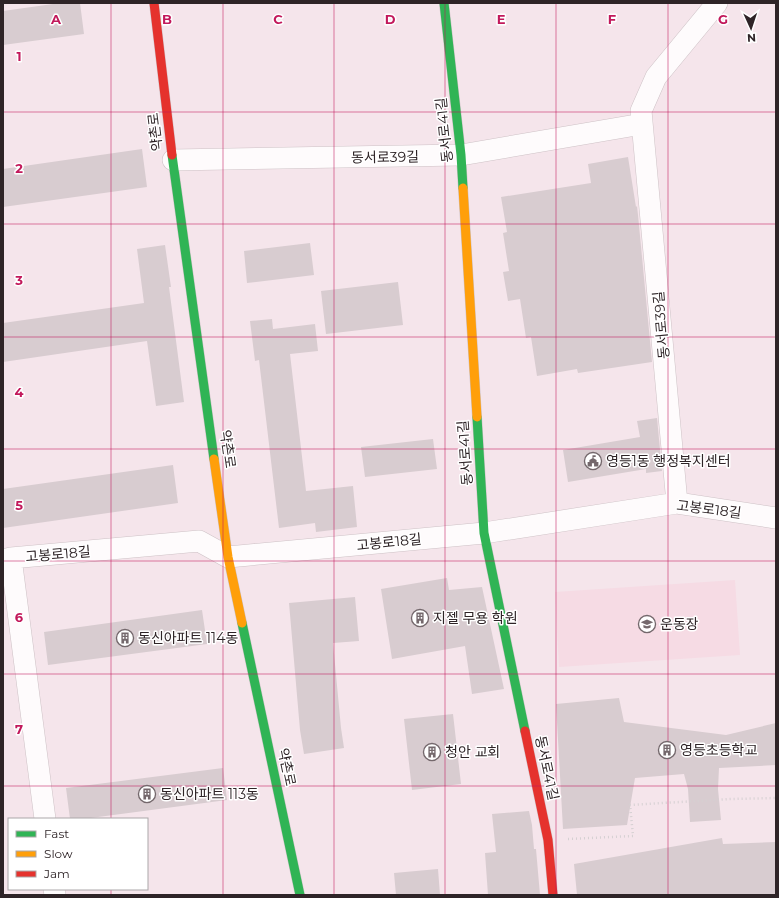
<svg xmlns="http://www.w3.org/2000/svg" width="779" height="898" font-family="Montserrat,'Noto Sans KR',sans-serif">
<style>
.built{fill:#f6dbe4}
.building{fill:#d8ccd0}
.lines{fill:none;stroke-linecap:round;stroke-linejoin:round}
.street-casing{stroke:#cec2c6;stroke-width:22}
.fast-casing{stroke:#cec2c6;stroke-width:10}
.slow-casing{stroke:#cec2c6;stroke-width:10}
.jam-casing{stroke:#cec2c6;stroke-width:10}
.path{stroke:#d5d0d2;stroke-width:2.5;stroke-dasharray:1 3;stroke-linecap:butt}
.street{stroke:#fefbfc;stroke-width:21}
.fast{stroke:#30b455;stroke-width:9}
.slow{stroke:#ff9f0a;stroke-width:9}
.jam{stroke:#e5322d;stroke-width:9}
.grid{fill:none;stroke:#c2185b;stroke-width:1;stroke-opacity:0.55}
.labels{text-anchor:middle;stroke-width:3;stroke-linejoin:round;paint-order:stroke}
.street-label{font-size:14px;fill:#2e2427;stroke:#fff}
.poi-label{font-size:14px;fill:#2e2427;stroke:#fff;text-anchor:start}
.grid-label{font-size:13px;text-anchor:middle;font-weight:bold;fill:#c2185b;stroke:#fff;stroke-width:3;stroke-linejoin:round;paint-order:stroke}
</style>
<rect width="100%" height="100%" fill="#f5e5eb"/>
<path class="built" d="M735,580L740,655L559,667L555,592Z"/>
<path class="building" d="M60,3H80L84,34L3,45V11Z
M142,149L147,187L3,207V169Z
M628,157L636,207L637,206L638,215L652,362L578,373L577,369L537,376L531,337L526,338L520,299L508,301L503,272L509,271L503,233L507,232L501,197L591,183L588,164Z
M310,243L314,275L247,283L244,251Z
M165,245L171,287H169L184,402L156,406L147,341L3,362V323L144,303L137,249Z
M398,282L403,325L326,334L321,291Z
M272,319L273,329L315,324L318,351L290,354L306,491L353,486L357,527L316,532L315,523L279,528L259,360L255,361L250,321Z
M657,418L662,471L646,473V469L568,482L563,450L640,437L637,421Z
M433,439L437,469L365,477L361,447Z
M173,465L178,503L3,528V489Z
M447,578L449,590L482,587L504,689L472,694L465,646L392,659L381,589Z
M355,597L359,641L333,643L341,728L344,748L304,754L300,730L289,603Z
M202,610L207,644L48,665L44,632Z
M619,698L624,722L726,735L776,723V765L719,768L718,789L721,820L690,822L688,789L684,774L635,778L627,825L563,829L556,704Z
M453,714L461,784L412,790L404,719Z
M223,768L227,800L83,819H70L66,788Z
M529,811L532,825L534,849H536L540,895H488L485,853L496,852L492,814Z
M722,838L723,844L776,842V895H577L574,864Z
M438,869L440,895H396L394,873Z"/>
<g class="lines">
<g class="street-casing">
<path id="street" d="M173,160L461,155L642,124
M677,503L641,111L656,77L717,3
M11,558L45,819
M3,560L11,558L199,541L228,557L484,533L677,503L776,518
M54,889L55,895"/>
</g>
<g class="fast-casing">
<path id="fast" d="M444,3L461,155L463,188
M172,155L214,459
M477,417L484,533L525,731
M242,623L300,895"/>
</g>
<g class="slow-casing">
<path id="slow" d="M463,188L477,417
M214,459L228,557L242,623"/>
</g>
<g class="jam-casing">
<path id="jam" d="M154,3L172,155
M525,731L548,840L553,895"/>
</g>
<path class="path" d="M568,839L633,836L630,805L730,799L776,798"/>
<use href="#street" class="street"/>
<use href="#fast" class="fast"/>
<use href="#slow" class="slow"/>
<use href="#jam" class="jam"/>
</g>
<path class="grid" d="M111,3V819M223,3V895M334,3V895M445,3V895M556,3V895M668,3V895M3,112H776M3,224H776M3,337H776M3,449H776M3,561H776M3,674H776M3,786H776M111,889V895"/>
<defs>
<g id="civic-ring" transform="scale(0.9)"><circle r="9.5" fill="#fff" stroke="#74686c" stroke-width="1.5"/><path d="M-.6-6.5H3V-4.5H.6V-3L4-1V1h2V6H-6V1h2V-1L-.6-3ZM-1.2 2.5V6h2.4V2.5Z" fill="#74686c"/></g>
<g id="building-ring" transform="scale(0.9)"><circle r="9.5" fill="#fff" stroke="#74686c" stroke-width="1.5"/><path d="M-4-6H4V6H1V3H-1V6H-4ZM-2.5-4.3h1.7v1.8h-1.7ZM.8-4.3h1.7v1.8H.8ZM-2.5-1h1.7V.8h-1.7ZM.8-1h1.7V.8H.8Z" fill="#74686c"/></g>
<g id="school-ring" transform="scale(0.9)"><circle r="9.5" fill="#fff" stroke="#74686c" stroke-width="1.5"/><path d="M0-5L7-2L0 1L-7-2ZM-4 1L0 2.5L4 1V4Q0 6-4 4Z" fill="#74686c"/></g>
</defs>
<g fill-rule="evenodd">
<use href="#civic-ring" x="593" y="461"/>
<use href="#building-ring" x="420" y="618"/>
<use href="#school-ring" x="647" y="624"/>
<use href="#building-ring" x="125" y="638"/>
<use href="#building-ring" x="667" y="750"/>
<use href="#building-ring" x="432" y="752"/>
<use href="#building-ring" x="147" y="794"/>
</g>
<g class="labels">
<g class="street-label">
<text transform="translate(444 130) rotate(-96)" y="5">동서로41길</text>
<text transform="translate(155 132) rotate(-97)" y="5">약촌로</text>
<text transform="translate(385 157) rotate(-1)" y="5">동서로39길</text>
<text transform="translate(661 325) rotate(-95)" y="5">동서로39길</text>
<text transform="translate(228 449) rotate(82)" y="5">약촌로</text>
<text transform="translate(465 453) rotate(-94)" y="5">동서로41길</text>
<text transform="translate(709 509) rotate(7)" y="5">고봉로18길</text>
<text transform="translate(389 542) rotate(-6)" y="5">고봉로18길</text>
<text transform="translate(58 554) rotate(-5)" y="5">고봉로18길</text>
<text transform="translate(287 767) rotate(78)" y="5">약촌로</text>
<text transform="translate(547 768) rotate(78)" y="5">동서로41길</text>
</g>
<g class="poi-label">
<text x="606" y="466">영등1동 행정복지센터</text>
<text x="433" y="623">지젤 무용 학원</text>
<text x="660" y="629">운동장</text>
<text x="138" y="643">동신아파트 114동</text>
<text x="680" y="755">영등초등학교</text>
<text x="445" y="757">청안 교회</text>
<text x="160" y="799">동신아파트 113동</text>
</g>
</g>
<g class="grid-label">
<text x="56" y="24">A</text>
<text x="167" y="24">B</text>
<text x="278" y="24">C</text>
<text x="390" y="24">D</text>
<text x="501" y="24">E</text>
<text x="612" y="24">F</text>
<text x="723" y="24">G</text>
<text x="19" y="61">1</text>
<text x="19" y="173">2</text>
<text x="19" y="285">3</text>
<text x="19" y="397">4</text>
<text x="19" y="510">5</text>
<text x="19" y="622">6</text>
<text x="19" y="734">7</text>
</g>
<rect width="779" height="898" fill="none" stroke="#2e2427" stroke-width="8"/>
<rect x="8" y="818" width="140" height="72" fill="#ffffff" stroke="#aba7a9"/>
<rect x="16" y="831" width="20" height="6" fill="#30b455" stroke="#aba7a9"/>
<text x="44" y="838" font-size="12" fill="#2e2427">Fast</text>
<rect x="16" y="851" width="20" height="6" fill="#ff9f0a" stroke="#aba7a9"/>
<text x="44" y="858" font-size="12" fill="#2e2427">Slow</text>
<rect x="16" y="871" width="20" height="6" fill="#e5322d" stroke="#aba7a9"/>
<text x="44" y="878" font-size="12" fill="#2e2427">Jam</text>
<g transform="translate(751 28) rotate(177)" stroke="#ffffff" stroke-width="3" paint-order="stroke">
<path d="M0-3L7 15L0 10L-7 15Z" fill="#2e2427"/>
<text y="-6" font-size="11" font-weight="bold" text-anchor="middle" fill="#2e2427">N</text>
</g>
</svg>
